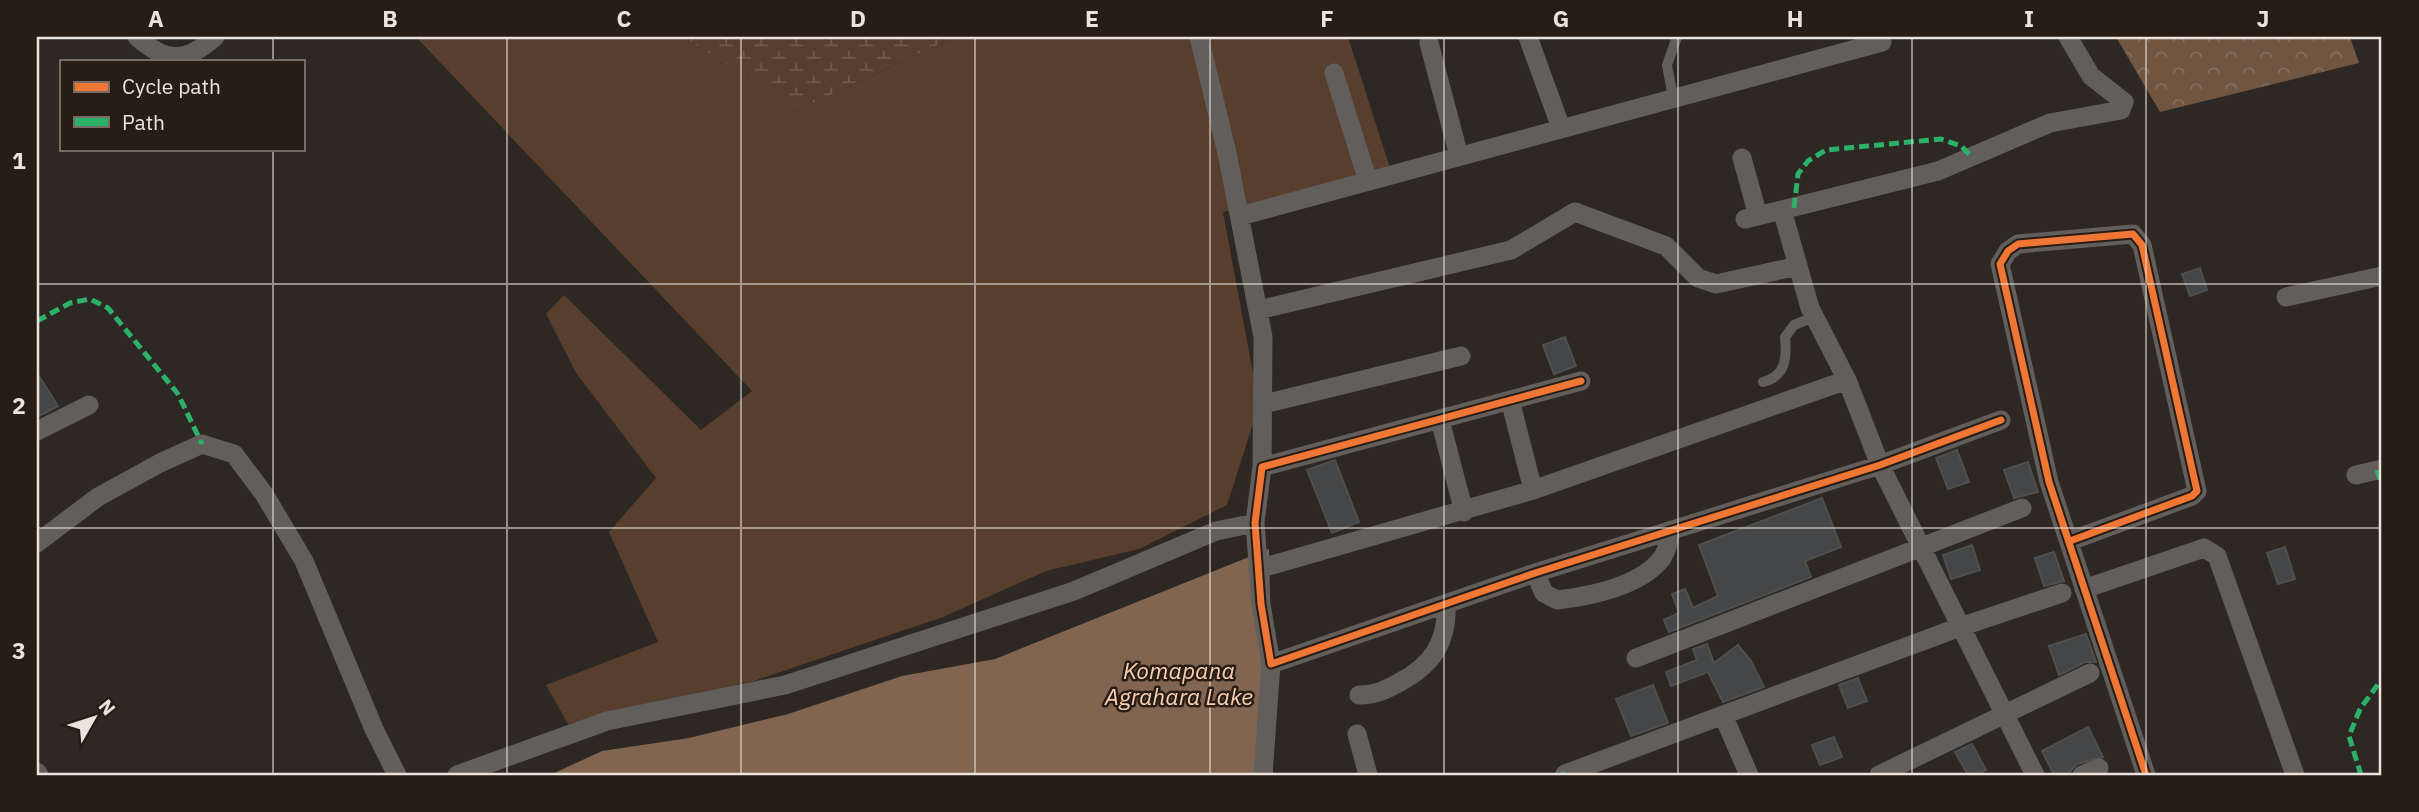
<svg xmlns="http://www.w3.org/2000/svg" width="2419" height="812" font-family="'IBM Plex Sans',sans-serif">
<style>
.grass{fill:#573e2d}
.forest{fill:url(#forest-crowns)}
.wetland{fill:url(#wetland-marsh)}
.water{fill:#826550}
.building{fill:#454648;stroke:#4f4f4e;stroke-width:2}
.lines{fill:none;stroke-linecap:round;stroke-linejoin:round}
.lane{stroke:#615e5c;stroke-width:10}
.street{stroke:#615e5c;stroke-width:19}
.quiet{stroke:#2db169;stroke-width:5;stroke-dasharray:10 5;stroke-linecap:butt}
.cycleway-casing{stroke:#281d15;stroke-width:11}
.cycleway{stroke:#f07635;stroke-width:7}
.grid{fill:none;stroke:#ebe3dd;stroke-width:2;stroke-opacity:0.55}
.labels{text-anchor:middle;stroke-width:5;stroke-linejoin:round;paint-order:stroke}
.water-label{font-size:23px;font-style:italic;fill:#fbcfb0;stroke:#281d15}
.neatline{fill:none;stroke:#ebe3dd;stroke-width:2.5}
.grid-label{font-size:23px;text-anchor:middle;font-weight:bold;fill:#ebe3dd}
</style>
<defs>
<pattern id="forest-crowns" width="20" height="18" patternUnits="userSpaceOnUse" patternTransform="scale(1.75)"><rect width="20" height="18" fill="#705541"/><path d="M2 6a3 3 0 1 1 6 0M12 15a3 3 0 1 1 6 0" fill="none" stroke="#856d5c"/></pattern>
<pattern id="wetland-marsh" width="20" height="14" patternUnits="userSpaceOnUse" patternTransform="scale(1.75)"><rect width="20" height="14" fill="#573e2d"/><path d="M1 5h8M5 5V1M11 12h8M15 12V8" fill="none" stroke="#6f5a4b"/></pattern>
</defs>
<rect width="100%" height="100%" fill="#2d2823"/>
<path class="grass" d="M416,37H684L796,111L955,37H1348L1390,168L1223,212L1259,405L1227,505L1139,549L1046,571L943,617L754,681L568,724L546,685L658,642L609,532L656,478L576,373L546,314L564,295L701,430L752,391Z"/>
<path class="forest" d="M2116,37H2350L2359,63L2160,112Z"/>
<path class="wetland" d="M684,37H955L796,111Z"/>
<path class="water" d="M1269,549L1273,775H550L602,751L689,738L788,714L902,676L995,659Z"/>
<path class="building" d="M2200,268L2207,290L2190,296L2182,274Z
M1565,337L1576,366L1554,374L1543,345Z
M37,373L58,406L37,417Z
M1957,450L1969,482L1948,489L1936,458Z
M1335,460L1359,522L1332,533L1307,470Z
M2028,462L2038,492L2014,498L2004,470Z
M1822,498L1841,547L1805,561L1811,577L1669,632L1664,620L1679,613L1672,594L1685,589L1693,608L1718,596L1699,545Z
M1972,545L1980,570L1951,579L1943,555Z
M2285,547L2295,579L2278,584L2267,553Z
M2054,552L2064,581L2044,586L2035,558Z
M2086,634L2096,662H2085L2059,675L2049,646Z
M1707,644L1714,663L1738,645L1751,661L1764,687L1723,702L1708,672L1671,686L1666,672L1697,660L1693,649Z
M1858,678L1867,701L1848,708L1839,685Z
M1653,685L1668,723L1631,736L1616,699Z
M2088,727L2103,757L2077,764L2067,775H2054L2042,751Z
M1834,737L1842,757L1820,765L1812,745Z
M1972,744L1986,770L1976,775H1968L1955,752Z"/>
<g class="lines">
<path class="lane" d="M1673,97L1667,65L1677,37
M1763,382C1786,376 1787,358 1785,337L1794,325L1814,317"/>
<path class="street" d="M137,37C166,63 186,63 215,37
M1199,37L1227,153L1263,337L1262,467
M1528,37L1561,128
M1429,43L1459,156
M1334,73L1368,181
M1742,158L1758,216
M1782,210L1938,171L2050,123L2121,110L2124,102L2091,76L2068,37
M1240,216L1882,42L1880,37
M1745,219L1782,210L1810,308L1847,380L1880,465L2035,775
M2286,297L2382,276
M1258,310L1511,250L1575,212L1666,246L1698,278L1716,284L1798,266
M1581,381L1262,467L1255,523L1261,604L1271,664L1535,573L1880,465L2001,420
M1510,400L1533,490
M1264,404L1461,356
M1440,420L1464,512
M37,431L89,405
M2356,475L2382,469
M2070,541L2192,496L2197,491L2142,245L2133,234L2018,244L2008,251L2000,264L2049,482L2146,775
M37,543L98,497L160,463L202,444L234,454L264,494L304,561L374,729L397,775
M1258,569L1533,490L1847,380
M1535,573L1544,593L1557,600C1590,596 1641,586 1662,558C1667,551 1669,540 1671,532
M2084,589L2204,548L2217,556L2295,775
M1636,658L2022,508
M1359,695C1376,695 1385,690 1400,682C1432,665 1448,642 1446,604
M1723,715L1749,775
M1357,734L1368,775
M37,772L39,775
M1565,774L1960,627L2062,593
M457,775L607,721L785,685L1074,591L1216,531L1255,523
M1263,775L1271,664
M1879,775L2090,673
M2082,775L2099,768"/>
<path class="quiet" d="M1794,208L1798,174L1808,161L1826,150L1941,139L1961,146L1973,158
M37,321L70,303L90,299L108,308L178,394L202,444
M2377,470L2382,486
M1561,775L1565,774
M2361,775L2349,736L2360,709L2382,679"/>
<g class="cycleway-casing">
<path id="cycleway" d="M1581,381L1262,467L1255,523L1261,604L1271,664L1535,573L1880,465L2001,420
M2070,541L2192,496L2197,491L2142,245L2133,234L2018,244L2008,251L2000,264L2049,482L2146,775"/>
</g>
<use href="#cycleway" class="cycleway"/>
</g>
<path class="grid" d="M273,37V61M507,37V775M741,37V775M975,37V775M1210,37V775M1444,37V775M1678,37V775M1912,37V775M2146,37V775M273,149V775M37,284H2382M37,528H2382"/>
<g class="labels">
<g class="water-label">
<text x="1179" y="679">Komapana<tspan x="1179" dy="26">Agrahara Lake</tspan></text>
</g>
</g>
<rect width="2419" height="812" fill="none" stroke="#281d15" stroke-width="77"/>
<rect x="60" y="60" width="245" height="91" fill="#281d15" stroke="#766c65" stroke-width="2"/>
<rect x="74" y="82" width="35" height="10" fill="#f07635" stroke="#766c65" stroke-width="2"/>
<text x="122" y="94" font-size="21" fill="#ebe3dd">Cycle path</text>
<rect x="74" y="117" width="35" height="10" fill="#2db169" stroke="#766c65" stroke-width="2"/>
<text x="122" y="130" font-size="21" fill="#ebe3dd">Path</text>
<g transform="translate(94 718) rotate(51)" stroke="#281d15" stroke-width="5" paint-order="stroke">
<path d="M0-5L12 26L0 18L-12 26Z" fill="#ebe3dd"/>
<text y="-10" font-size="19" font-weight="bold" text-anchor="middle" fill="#ebe3dd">N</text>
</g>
<rect x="38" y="38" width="2342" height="736" class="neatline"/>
<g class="grid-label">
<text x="156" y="27">A</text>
<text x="390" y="27">B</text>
<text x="624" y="27">C</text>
<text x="858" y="27">D</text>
<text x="1092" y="27">E</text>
<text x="1327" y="27">F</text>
<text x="1561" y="27">G</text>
<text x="1795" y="27">H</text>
<text x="2029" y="27">I</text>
<text x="2263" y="27">J</text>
<text x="19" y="169">1</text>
<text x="19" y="414">2</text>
<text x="19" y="659">3</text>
</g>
</svg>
